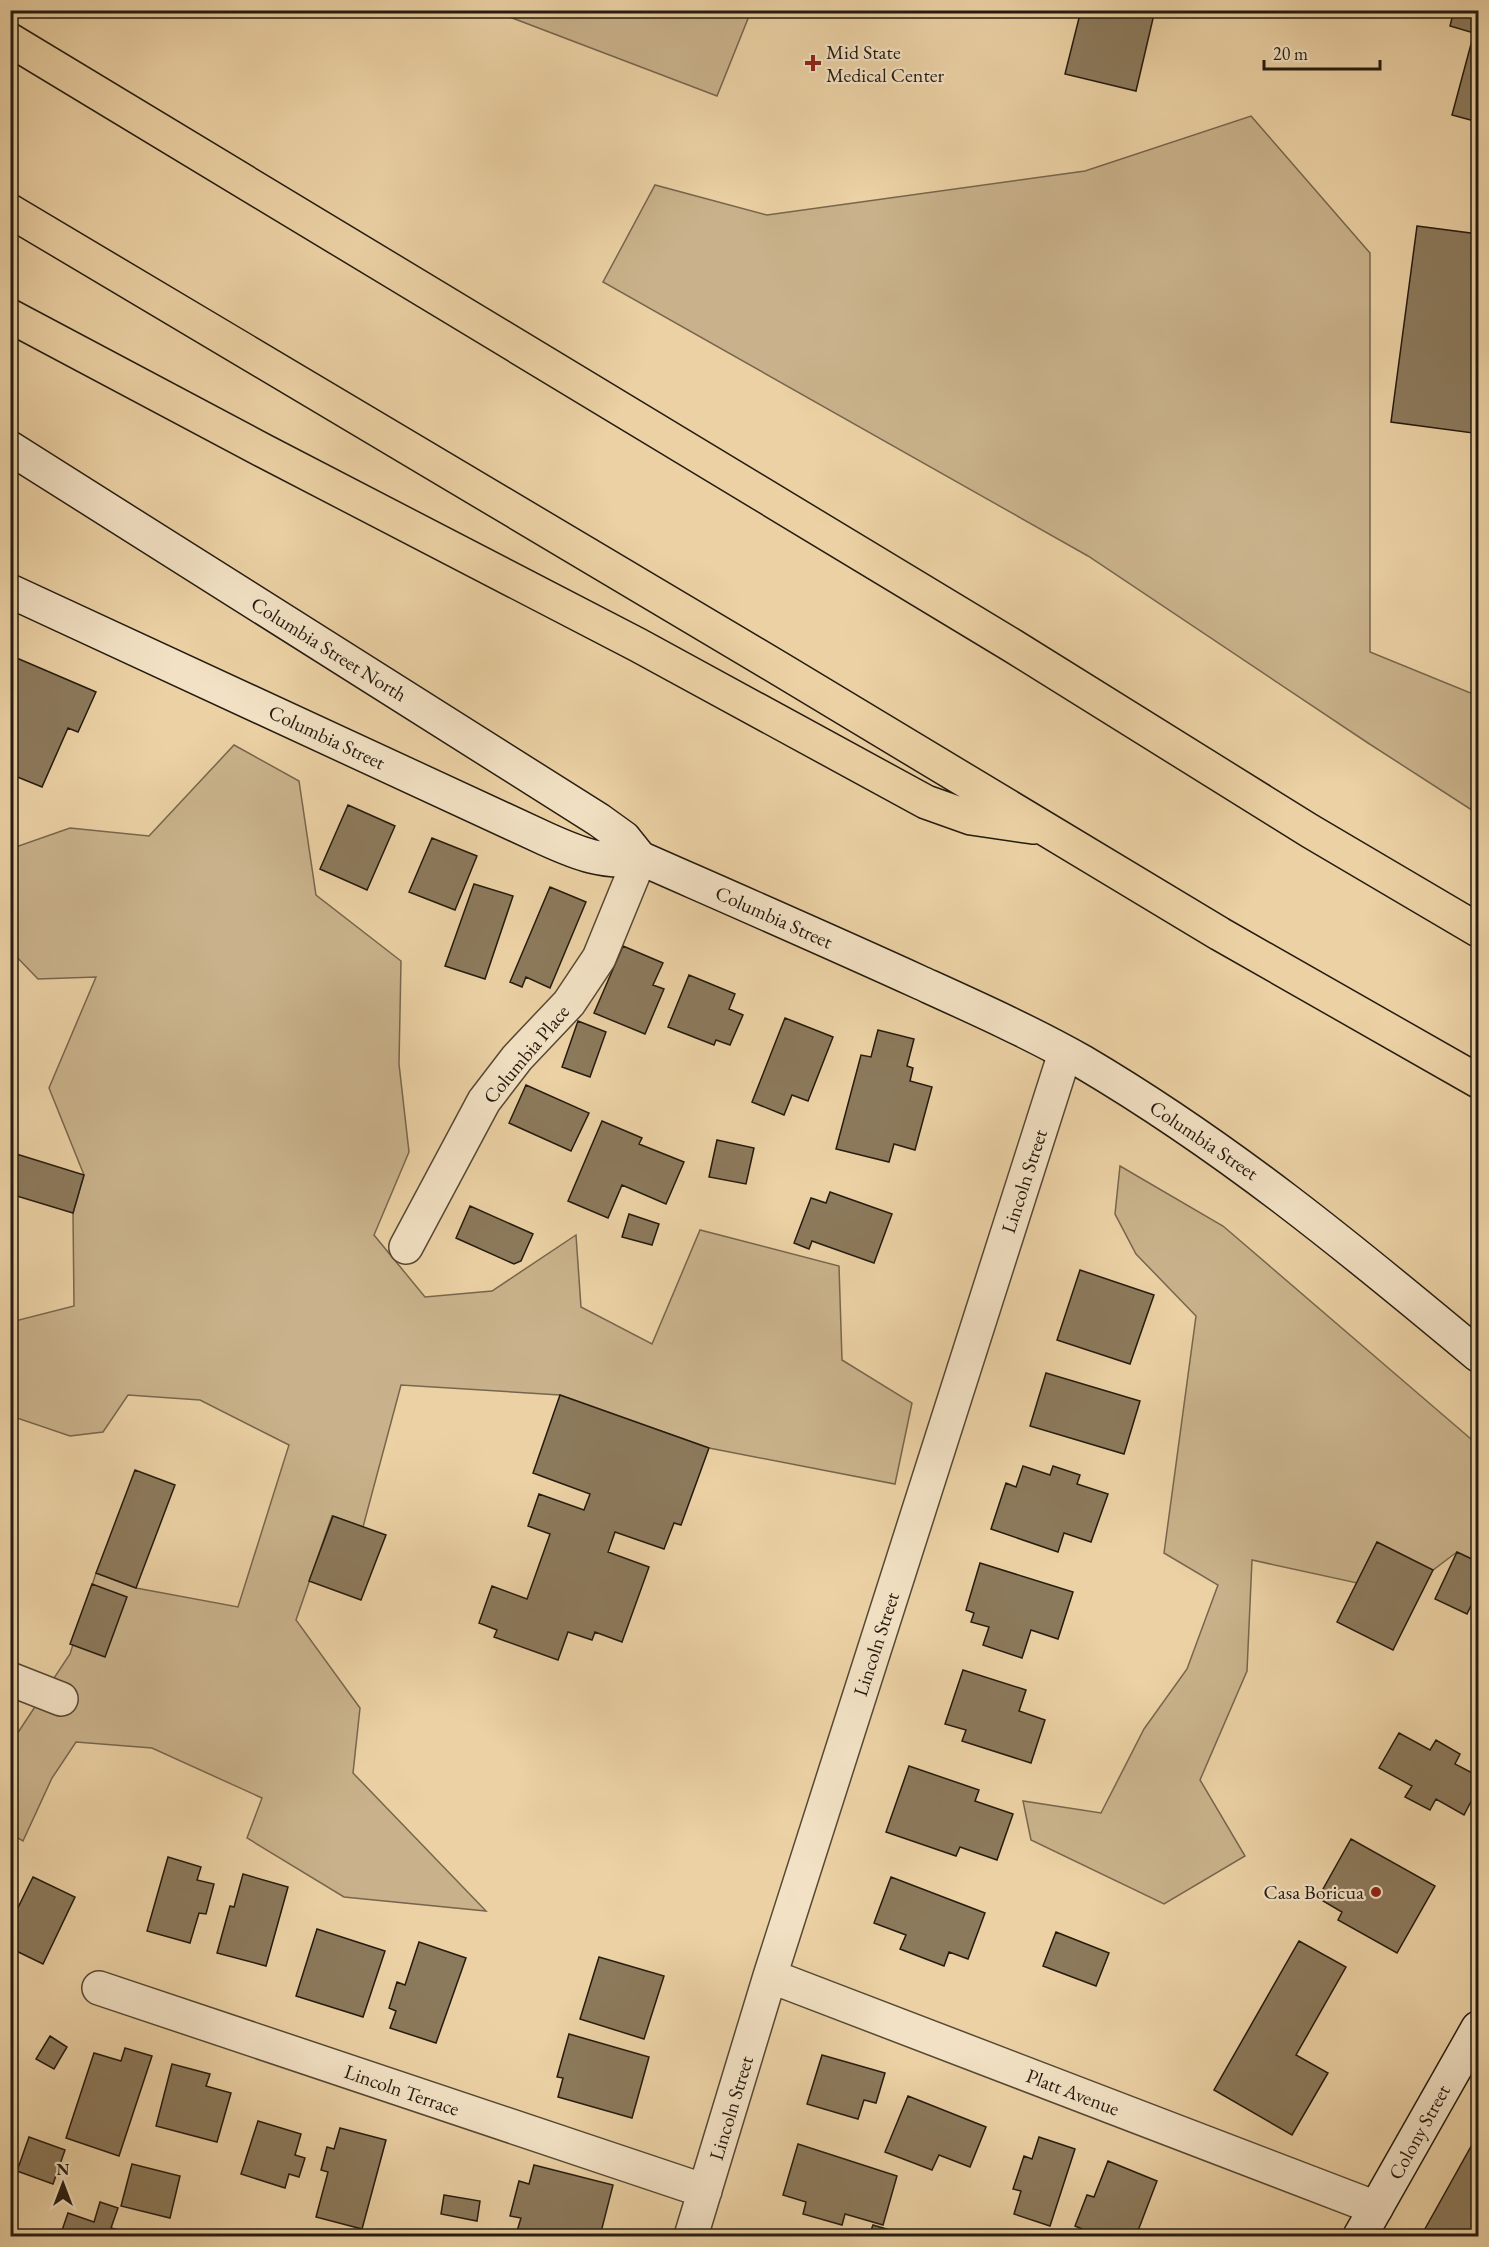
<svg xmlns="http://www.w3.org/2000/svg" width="1489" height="2247" font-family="'EB Garamond',serif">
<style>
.green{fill:#c9b28b;stroke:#77664d;stroke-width:1.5}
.building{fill:#8c7a5c;stroke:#251b0f;stroke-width:1.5}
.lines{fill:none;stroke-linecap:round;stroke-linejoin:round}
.street-casing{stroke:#564834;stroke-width:36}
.secondary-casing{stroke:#251b0f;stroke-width:36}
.highway-casing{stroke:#251b0f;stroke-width:36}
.street{stroke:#f2e1c4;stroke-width:33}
.secondary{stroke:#f2e1c4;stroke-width:33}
.highway{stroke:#ebd1a4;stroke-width:33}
.poi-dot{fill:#8f2418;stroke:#f2e1c4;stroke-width:2}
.labels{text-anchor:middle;stroke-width:4.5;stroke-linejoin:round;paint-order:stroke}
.poi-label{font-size:20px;fill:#251b0f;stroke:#f2e1c4;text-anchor:start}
.street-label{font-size:20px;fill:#251b0f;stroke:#f2e1c4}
</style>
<rect width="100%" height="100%" fill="#ebd1a4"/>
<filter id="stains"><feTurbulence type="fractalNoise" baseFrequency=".00333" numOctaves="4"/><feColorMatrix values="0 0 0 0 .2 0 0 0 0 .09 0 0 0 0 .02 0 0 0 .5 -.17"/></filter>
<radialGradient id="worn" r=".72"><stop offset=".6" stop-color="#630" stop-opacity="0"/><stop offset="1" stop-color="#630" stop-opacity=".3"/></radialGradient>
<path class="green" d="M494,11L751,10V11L717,96Z
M1251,116L1370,253V652L1478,696V814L1368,743L1088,556L603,282L655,185L767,215L1085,171Z
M234,745L299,781L316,895L401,961L399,1064L409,1152L374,1235L425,1297L492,1291L576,1235L581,1307L652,1344L700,1230L839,1266L842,1360L912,1403L895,1484L709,1448L560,1395L401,1385L363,1527L332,1516L296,1620L360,1708L353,1773L486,1911L344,1897L247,1838L262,1798L152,1748L76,1742L52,1778L23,1841L11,1834V1743L70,1654L96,1573L136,1588L238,1607L289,1445L200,1400L128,1395L103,1432L70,1436L11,1416V1322L74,1306L73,1213L84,1175L49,1088L96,977L38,979L11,951L10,849L70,828L149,836Z
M1120,1166L1223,1226L1478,1445V1562L1457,1552L1433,1570L1377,1542L1357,1583L1252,1560L1247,1671L1200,1780L1245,1856L1164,1904L1031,1840L1023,1801L1101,1813L1144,1729L1187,1669L1218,1585L1164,1553L1196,1316L1136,1254L1115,1214Z"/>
<path class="building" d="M1081,10H1155L1136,91L1065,74Z
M1454,10H1478V122L1452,115L1474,33L1450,26Z
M1417,226L1478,234V394L1473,433L1391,422Z
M12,656L96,692L78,732L68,728L42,787L10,774V660Z
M348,805L395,826L367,890L320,869Z
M432,838L477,856L455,910L409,892Z
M474,884L513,896L485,979L445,966Z
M550,887L586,902L550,988L526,977L522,987L510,982Z
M623,946L663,963L653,985L664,989L645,1034L594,1013Z
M689,975L735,994L729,1009L743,1015L730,1045L716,1040L714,1045L668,1027Z
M785,1018L833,1037L808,1101L792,1095L784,1115L752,1102Z
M578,1021L606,1032L590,1077L562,1067Z
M878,1030L914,1039L907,1066L913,1068L910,1081L932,1087L915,1150L894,1144L889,1162L836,1149L861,1055L871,1057Z
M526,1085L589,1113L571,1151L509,1123Z
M602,1121L642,1138L639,1144L684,1162L666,1204L622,1185L608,1218L568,1201Z
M717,1140L754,1148L746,1184L709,1177Z
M10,1152L84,1175L73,1213L10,1194Z
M830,1192L892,1214L874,1263L812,1241L809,1249L794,1243L811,1198L826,1203Z
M470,1206L533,1234L521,1261L514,1264L456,1238Z
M629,1214L659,1224L652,1245L622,1237Z
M1080,1270L1154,1295L1130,1364L1057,1340Z
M1046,1373L1140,1401L1124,1454L1030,1426Z
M560,1395L709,1448L681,1525L674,1523L664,1549L615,1532L608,1552L649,1567L622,1642L595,1632L592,1640L568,1632L558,1660L494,1637L497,1630L479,1623L492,1586L527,1599L550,1534L528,1526L539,1494L584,1510L590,1494L533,1473Z
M1023,1466L1050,1475L1053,1466L1080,1475L1077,1484L1108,1494L1091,1542L1064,1533L1058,1552L991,1529L1006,1483L1016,1487Z
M135,1470L175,1485L136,1588L96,1573Z
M333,1516L386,1535L361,1600L309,1581Z
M1377,1542L1433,1570L1393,1650L1337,1622Z
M1457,1552L1478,1562V1591L1467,1614L1435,1599Z
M980,1563L1073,1592L1058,1639L1031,1630L1022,1658L983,1645L989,1627L971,1622L974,1613L966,1610Z
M92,1584L127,1597L105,1657L70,1644Z
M963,1670L1026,1690L1019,1711L1045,1720L1031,1763L962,1741L966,1730L945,1724Z
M1399,1733L1430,1750L1436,1740L1460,1754L1455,1764L1478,1776V1788L1464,1815L1436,1799L1430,1810L1405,1797L1412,1786L1379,1768Z
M909,1766L979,1790L975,1801L1013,1814L997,1860L960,1847L956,1856L886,1832Z
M1351,1839L1435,1886L1397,1953L1338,1920L1342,1912L1318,1898Z
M168,1857L201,1867L197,1880L214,1884L206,1914L199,1913L190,1943L147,1931Z
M243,1874L288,1887L266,1966L217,1953L230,1906L234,1907Z
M33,1877L75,1897L43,1964L10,1948V1924Z
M891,1877L985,1913L968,1959L949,1952L944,1966L900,1949L906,1935L874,1923Z
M317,1929L385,1951L363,2017L296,1996Z
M1056,1932L1109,1953L1096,1986L1043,1966Z
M1299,1941L1346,1967L1296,2055L1328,2073L1292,2135L1214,2090Z
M419,1942L466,1958L436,2043L390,2028L396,2011L389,2008L397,1982L405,1985Z
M599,1957L664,1976L644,2039L580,2019Z
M569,2034L649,2057L632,2118L558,2097L563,2078L557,2077Z
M50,2036L67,2047L54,2069L36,2059Z
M125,2048L152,2056L119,2156L66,2138L94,2053L121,2061Z
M822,2055L885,2073L876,2103L864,2100L858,2119L807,2104Z
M172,2064L210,2074L206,2086L231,2093L217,2142L156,2126Z
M908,2096L986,2127L970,2167L939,2155L932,2170L885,2152Z
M258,2121L301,2134L295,2155L305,2158L299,2177L289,2174L285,2188L241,2174Z
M340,2128L386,2140L362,2229L316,2217L328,2172L321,2170L327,2147L334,2149Z
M1478,2134V2236H1421Z
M29,2137L65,2150L53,2184L17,2171Z
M1039,2137L1075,2149L1050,2226L1014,2214L1021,2191L1013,2189L1024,2156L1032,2159Z
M798,2144L897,2176L883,2225L845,2214L842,2225L803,2214L806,2202L783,2195Z
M1108,2161L1157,2181L1136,2236H1079L1082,2229L1075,2226L1087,2195L1094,2197Z
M132,2164L180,2176L170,2218L121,2206Z
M534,2165L613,2185L600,2236H538L517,2231L521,2218L510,2216L519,2181L529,2184Z
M444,2195L480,2201L477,2221L441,2214Z
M100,2202L118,2208L111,2228L119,2230L117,2236H60L68,2213L94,2222Z
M873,2225L910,2236H869Z"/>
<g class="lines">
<g class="street-casing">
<path id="street" d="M406,1247L484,1101L517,1058L569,1003L599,958L640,858
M10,1679L61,1699
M770,1976L1376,2208
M99,1988L705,2191
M691,2236L770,1976L1065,1053"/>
</g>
<g class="secondary-casing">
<path id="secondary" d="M10,448L599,820L624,838L640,858
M10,591L546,839C577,853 606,865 640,858C733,899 827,940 919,982C974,1007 1030,1032 1083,1062C1227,1147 1350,1248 1478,1355
M1360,2236L1478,2028"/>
</g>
<g class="highway-casing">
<path id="highway" d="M10,40L1013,646L1310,831L1478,930
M10,211L780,669L1220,934L1478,1081
M10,316L264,451L638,645L926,802L971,818L1033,827"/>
</g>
<use href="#street" class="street"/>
<use href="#secondary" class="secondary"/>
<use href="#highway" class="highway"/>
</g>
<g class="poi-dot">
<path d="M810 54h6v6h6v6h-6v6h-6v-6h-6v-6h6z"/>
<circle cx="1376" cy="1892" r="6"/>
</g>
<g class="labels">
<g class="poi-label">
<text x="826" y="59">Mid State<tspan x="826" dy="23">Medical Center</tspan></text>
<text x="1364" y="1899" text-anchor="end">Casa Boricua</text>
</g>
<g class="street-label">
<text transform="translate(329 649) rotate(32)" y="7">Columbia Street North</text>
<text transform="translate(327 737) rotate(25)" y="7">Columbia Street</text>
<text transform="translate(774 917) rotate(24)" y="7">Columbia Street</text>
<text transform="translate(526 1054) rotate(-50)" y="7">Columbia Place</text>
<text transform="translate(1204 1140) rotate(34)" y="7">Columbia Street</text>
<text transform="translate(1024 1181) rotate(-72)" y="7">Lincoln Street</text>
<text transform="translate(876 1644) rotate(-72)" y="7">Lincoln Street</text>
<text transform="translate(402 2090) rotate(19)" y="7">Lincoln Terrace</text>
<text transform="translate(1073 2092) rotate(21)" y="7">Platt Avenue</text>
<text transform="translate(731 2108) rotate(-73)" y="7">Lincoln Street</text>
<text transform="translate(1419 2132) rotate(-61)" y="7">Colony Street</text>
</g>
</g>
<rect width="1489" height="2247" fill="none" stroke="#ebd1a4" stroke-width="36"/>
<rect x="12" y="12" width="1465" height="2223" fill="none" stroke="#251b0f" stroke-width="3"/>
<rect x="18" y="18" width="1453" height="2211" fill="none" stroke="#251b0f" stroke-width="1.5"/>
<g transform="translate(63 2184)" stroke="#f2e1c4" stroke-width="4.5" paint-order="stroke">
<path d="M0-4.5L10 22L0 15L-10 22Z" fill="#251b0f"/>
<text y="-9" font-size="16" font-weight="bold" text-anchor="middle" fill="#251b0f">N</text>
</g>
<path d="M1264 60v9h116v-9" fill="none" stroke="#251b0f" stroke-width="3"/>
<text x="1273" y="60" font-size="18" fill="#251b0f" stroke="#f2e1c4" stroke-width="4.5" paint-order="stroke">20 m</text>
<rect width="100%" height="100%" filter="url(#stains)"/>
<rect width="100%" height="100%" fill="url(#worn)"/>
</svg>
